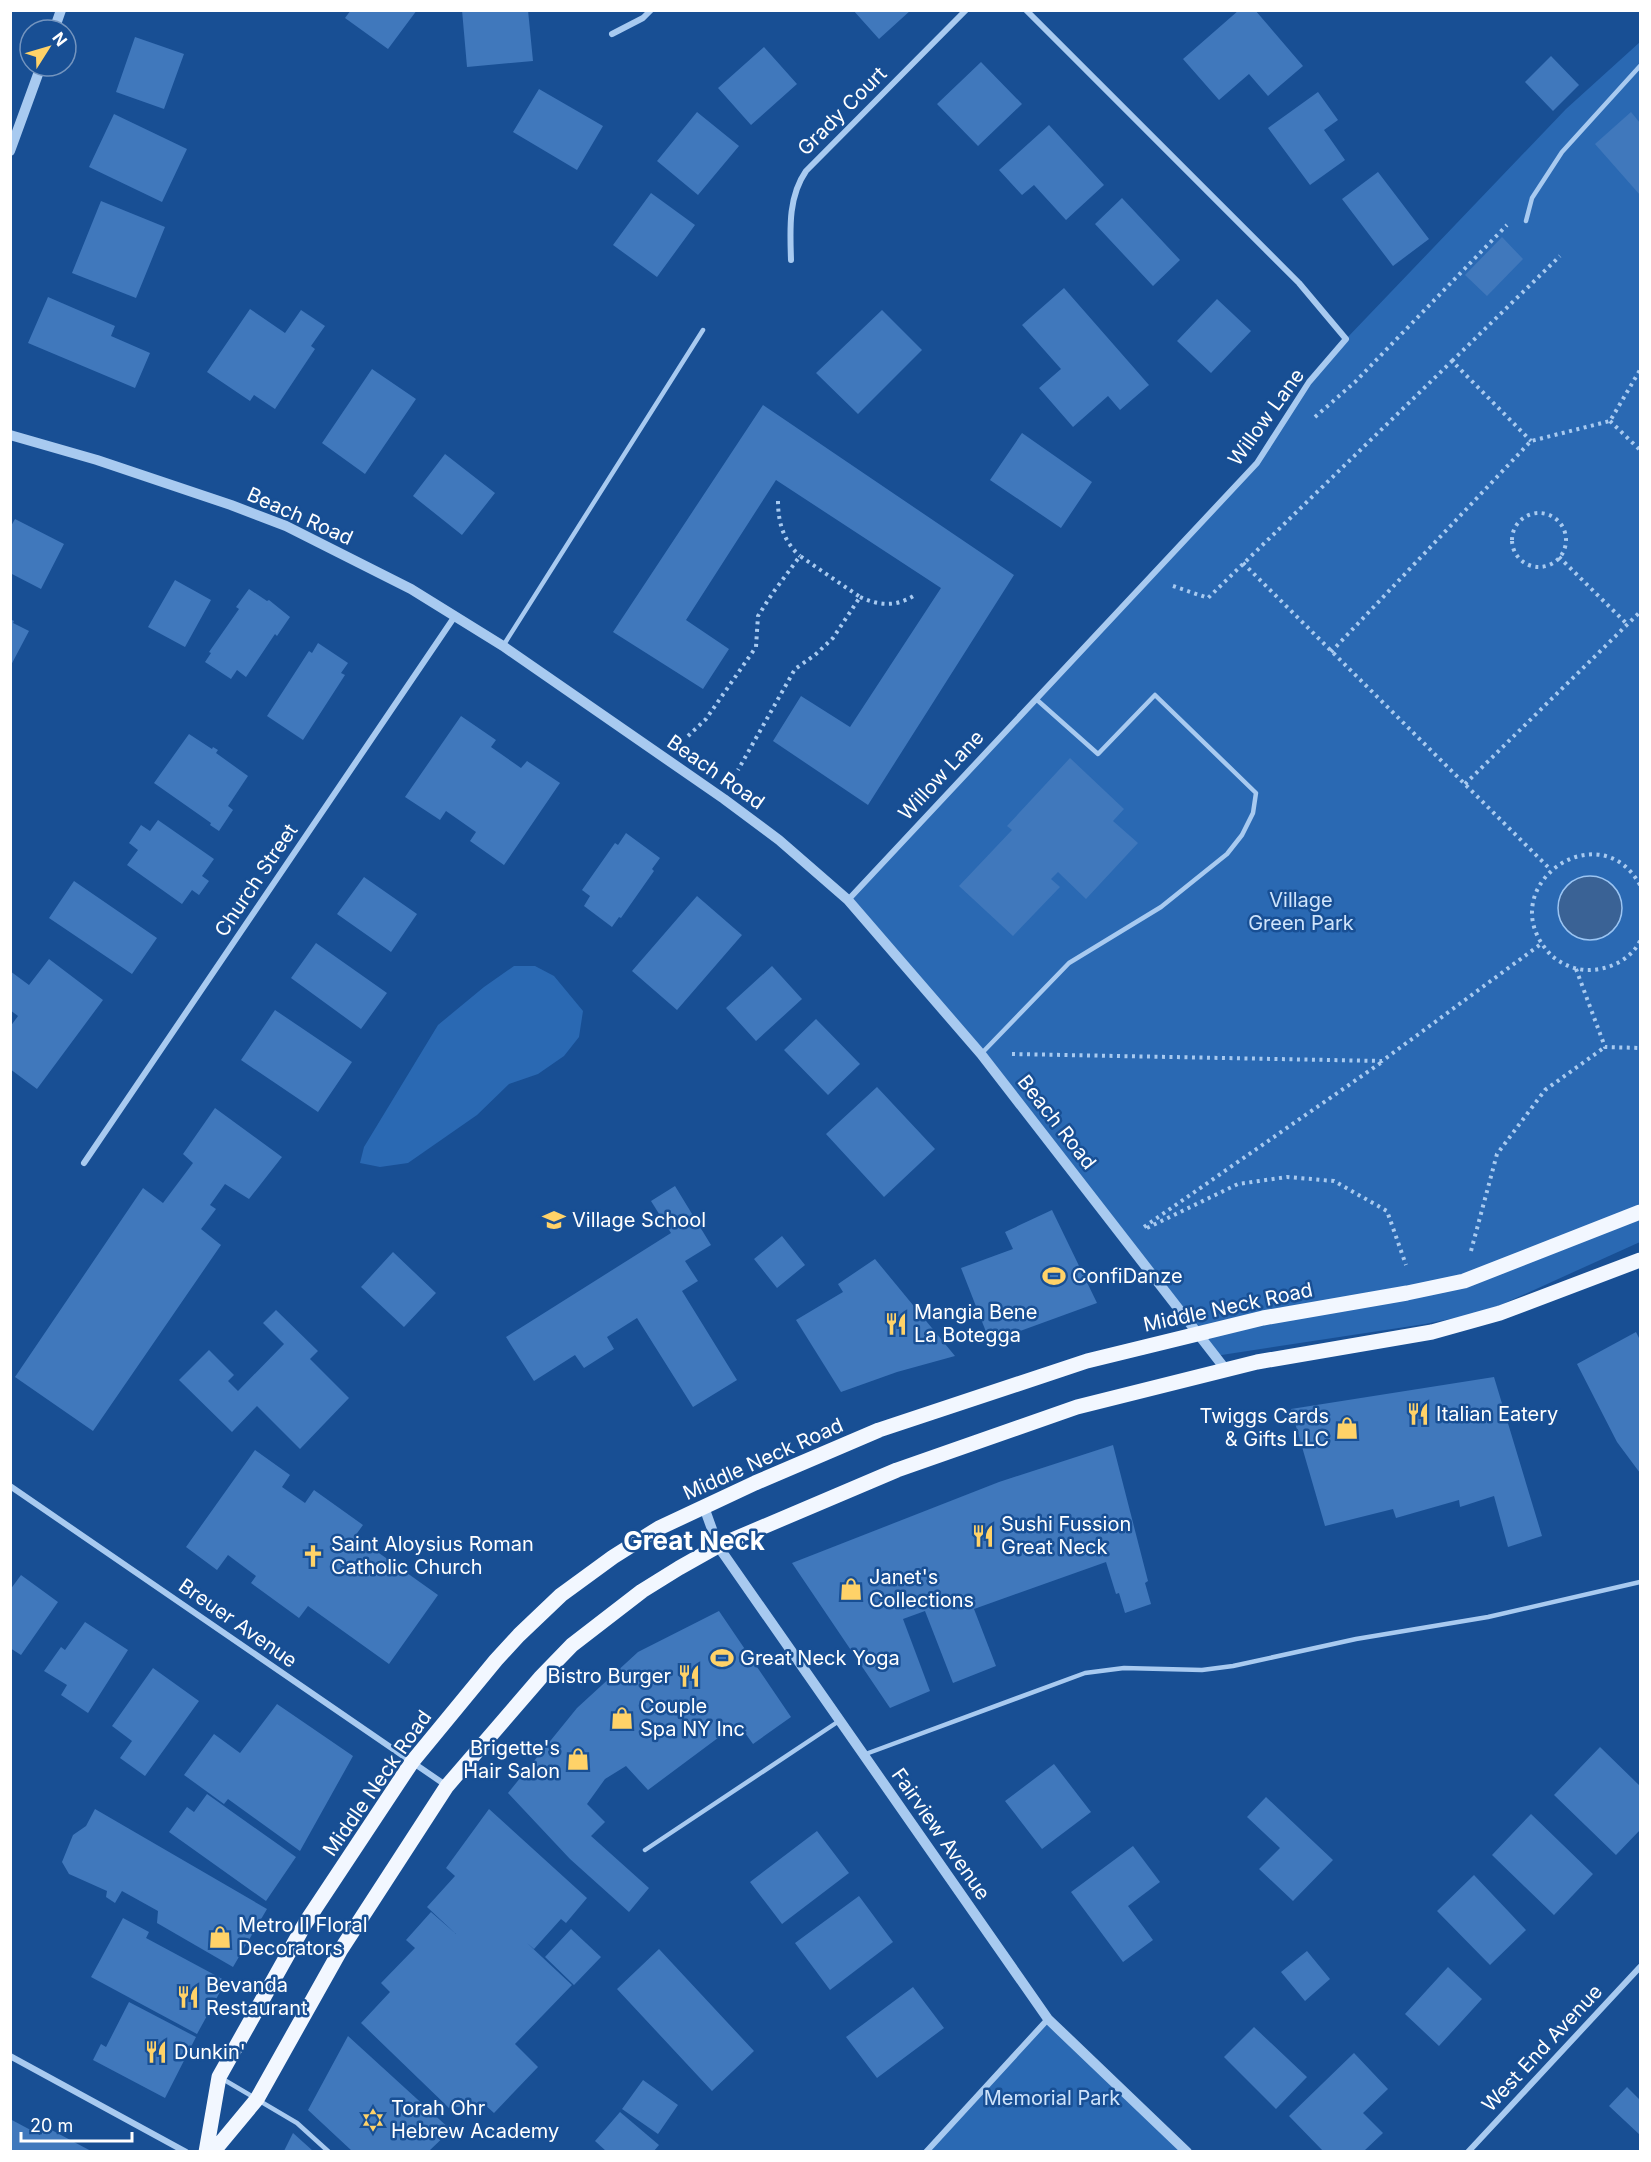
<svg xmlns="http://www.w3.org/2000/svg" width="1651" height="2162" font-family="Inter,sans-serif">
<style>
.green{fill:#2a69b3}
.water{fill:#3a6295;stroke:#9bc5f3;stroke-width:1.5}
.building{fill:#4078bc}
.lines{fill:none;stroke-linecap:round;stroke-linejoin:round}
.path{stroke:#a8caf0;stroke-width:4;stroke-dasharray:3 4.5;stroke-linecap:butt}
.service{stroke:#a8caf0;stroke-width:4.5}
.minor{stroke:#a8caf0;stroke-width:6}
.tertiary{stroke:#a8caf0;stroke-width:10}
.primary{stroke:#f2f7ff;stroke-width:15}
.labels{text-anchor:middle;stroke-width:5;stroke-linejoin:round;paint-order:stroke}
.street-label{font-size:20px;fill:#fff;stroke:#184f94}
.park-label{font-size:20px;fill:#cfe4fb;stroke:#184f94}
.poi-label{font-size:20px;fill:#fff;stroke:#184f94;text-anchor:start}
.district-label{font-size:26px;font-weight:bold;fill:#fff;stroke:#184f94}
</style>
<rect width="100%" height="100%" fill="#184f94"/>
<path class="green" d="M1640,42V1242L1485,1312L1425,1324L1215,1356L994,1070L844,903L1257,463L1309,382L1346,339L1566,109Z
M514,966H535L554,976L583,1011L579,1037L564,1056L538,1074L509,1084L477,1115L408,1163L380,1167L360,1163L364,1147L438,1025L484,987Z
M1048,2019L1187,2152H926Z"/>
<path class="water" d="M1558 908a32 32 0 1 1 64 0a32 32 0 1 1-64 0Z"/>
<path class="building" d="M351,10H417L388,49L345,18Z
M462,10H528L533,61L467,67Z
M853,10H911L879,39Z
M1239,10H1255L1303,66L1268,96L1249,74L1219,100L1183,59Z
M135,37L184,54L164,109L116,92Z
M764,47L797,84L751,125L718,88Z
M1551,56L1579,85L1553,111L1525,82Z
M981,62L1022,104L978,146L937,104Z
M539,89L603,126L577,170L513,132Z
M1318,92L1338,120L1324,130L1345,160L1310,185L1268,128Z
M697,112L739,146L698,195L657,161Z
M1631,112L1640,123V195L1595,144Z
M114,114L187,149L162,202L89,167Z
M1049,125L1104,185L1066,220L1034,185L1022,195L999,170Z
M1378,172L1429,239L1393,266L1342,199Z
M651,193L695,225L657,277L613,245Z
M1122,198L1180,260L1153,286L1095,224Z
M101,201L165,227L136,298L72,273Z
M1502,237L1523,259L1487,296L1465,275Z
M1064,288L1149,385L1120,410L1108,396L1073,427L1039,388L1061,369L1022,325Z
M48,297L115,326L111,336L150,353L135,388L28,343Z
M1217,299L1251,331L1211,373L1177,341Z
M250,309L285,333L301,310L325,326L311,346L315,349L275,409L254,395L250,401L207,372Z
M882,310L922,350L858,414L816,373Z
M372,369L416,399L365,474L322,443Z
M763,405L1014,575L868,805L773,741L801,696L850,727L941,588L776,480L686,620L729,649L703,689L613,632Z
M1022,433L1092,482L1061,528L990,480Z
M445,454L495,493L462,535L413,496Z
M15,519L64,544L41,589L10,573V528Z
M175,580L211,600L185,647L148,627Z
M249,589L267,601L269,600L290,617L277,636L275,634L246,677L237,670L231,679L205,662L211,653L209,652L239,609L236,607Z
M10,619L14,621L13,623L29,631L10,667Z
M318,643L348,663L341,673L345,675L303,740L267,716L309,651L312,653Z
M461,716L496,740L491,747L521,768L527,761L560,783L504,865L470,841L476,832L446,811L440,820L405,797Z
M189,734L212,749L213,747L218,750L216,753L248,776L228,806L233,810L219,831L210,825L211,823L154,783Z
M1070,758L1124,809L1113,821L1138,843L1086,899L1058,872L1051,879L1060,887L1013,936L959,886L1012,830L1007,826Z
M158,820L214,859L202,876L209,881L199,895L192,890L182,904L127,865L138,850L129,843L141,825L150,831Z
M626,833L660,858L652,869L654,871L621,918L619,917L612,927L584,906L590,896L582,890L615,843L618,845Z
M364,877L417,914L391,952L337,914Z
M74,881L157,938L132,974L49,918Z
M697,896L742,935L677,1010L632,971Z
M316,943L387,993L361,1029L291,978Z
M49,959L103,1000L37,1089L10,1069V1027L18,1016L10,1010V971L29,985Z
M772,966L802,999L756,1041L726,1008Z
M275,1010L352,1062L318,1112L241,1060Z
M816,1019L860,1064L828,1095L784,1050Z
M877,1087L935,1149L884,1197L826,1134Z
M215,1108L282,1157L249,1199L225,1184L210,1205L216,1209L201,1229L221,1245L93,1431L15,1377L143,1188L163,1203L193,1163L183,1154Z
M675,1186L711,1245L685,1261L698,1281L682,1291L737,1380L693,1407L637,1318L607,1337L614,1349L584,1368L575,1355L534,1381L506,1337L671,1233L651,1201Z
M1052,1210L1097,1303L990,1342L961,1268L1013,1249L1005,1232Z
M782,1236L805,1265L777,1288L754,1259Z
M393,1252L436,1293L404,1327L361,1287Z
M875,1259L955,1356L897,1372L841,1392L796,1320L843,1292L838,1284Z
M276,1310L318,1351L310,1359L349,1398L300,1449L257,1406L232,1432L179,1380L209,1350L234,1375L228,1381L238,1391L284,1344L263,1323Z
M1636,1332L1640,1340V1473L1617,1442L1577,1364Z
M1494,1377L1542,1536L1508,1547L1494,1496L1460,1507L1459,1500L1396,1518L1393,1509L1325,1526L1291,1409Z
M1113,1445L1148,1581L1145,1583L1151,1604L1125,1613L1119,1593L1116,1594L1106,1562L974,1609L996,1666L953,1683L925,1611L903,1619L930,1691L890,1708L792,1563L999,1482Z
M255,1450L290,1475L282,1487L305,1503L314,1490L363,1525L355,1536L438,1595L389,1664L308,1606L299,1618L251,1583L256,1576L228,1555L217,1570L186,1547Z
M21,1575L58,1602L21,1655L10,1648V1590Z
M719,1611L791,1717L753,1744L738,1723L648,1790L626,1766L605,1779L587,1804L605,1822L591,1836L649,1888L629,1912L570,1859L508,1793L577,1708L638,1652Z
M85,1622L128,1650L88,1713L61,1695L67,1685L44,1671L61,1647L65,1650Z
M153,1668L199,1701L145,1776L120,1758L132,1741L112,1726Z
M277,1704L353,1756L300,1851L228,1799L224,1804L184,1775L214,1734L240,1753Z
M1600,1747L1640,1786V1830L1616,1855L1554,1795Z
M1054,1764L1091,1812L1042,1849L1005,1801Z
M207,1794L296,1857L266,1901L169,1832L187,1807L194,1812Z
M1266,1797L1333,1860L1293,1901L1259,1869L1280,1848L1247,1817Z
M95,1809L267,1909L233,1967L157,1923L158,1911L122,1891L115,1903L106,1897L107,1891L69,1874L62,1862L73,1835L86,1826Z
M489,1809L587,1898L566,1923L561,1919L534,1949L527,1943L572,1985L515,2044L538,2067L494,2113L484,2104L449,2108L361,2023L390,1992L381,1983L415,1948L406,1940L431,1912L456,1934L427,1907L455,1876L446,1868Z
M1531,1814L1593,1874L1554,1915L1492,1855Z
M817,1831L849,1873L782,1924L750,1882Z
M1133,1846L1160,1882L1128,1906L1153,1940L1123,1962L1071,1892Z
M1474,1875L1526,1930L1490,1965L1437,1911Z
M859,1896L893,1942L830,1990L795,1943Z
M123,1918L149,1932L146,1938L226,1981L197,2034L91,1977Z
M571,1929L601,1957L574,1985L545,1957Z
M659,1949L754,2051L712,2091L617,1989Z
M1307,1951L1330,1979L1305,2001L1281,1972Z
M1448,1967L1482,1999L1439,2046L1405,2014Z
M913,1987L944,2028L877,2078L846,2037Z
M129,2002L196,2037L165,2098L93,2060L101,2044L106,2047Z
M1254,2027L1307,2077L1276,2109L1224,2057Z
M348,2036L451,2130L429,2151H352L308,2110Z
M1354,2053L1388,2089L1363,2113L1383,2133L1364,2151H1323L1289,2116Z
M643,2080L678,2105L658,2134L622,2109Z
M1627,2087L1640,2100V2135L1609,2106Z
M620,2112L659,2145L654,2151H606L595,2141Z
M10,2119L40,2135L44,2126L91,2151H10Z
M293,2133L313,2151H284Z"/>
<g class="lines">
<path class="path" d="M1452,361L1560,256
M1315,417L1355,382L1507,225
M1610,421L1640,450
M778,501C778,523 784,542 800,556
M1512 540a27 27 0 1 1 54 0a27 27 0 1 1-54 0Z
M1559,557L1628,625
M1243,563L1551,870
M1173,586L1208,598L1452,361L1531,441
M860,597C880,606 896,607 915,595
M1331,652L1531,441L1610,421L1640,370
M688,736L706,719L756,647L758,616L772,594L800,556L860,597L833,638L815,655L795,669L738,770
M1465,784L1640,612
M1640,885C1599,810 1489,888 1550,954C1560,964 1577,971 1591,970C1611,969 1631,959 1640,941
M1576,969L1605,1047L1640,1048
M1012,1054L1382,1061L1541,944
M1144,1227L1382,1062
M1147,1228L1238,1184L1287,1177L1334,1181L1387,1211L1406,1265
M1471,1251L1497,1154L1545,1090L1605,1047"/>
<path class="service" d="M1526,221L1532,198L1562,152L1640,66
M503,646L703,330
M981,1054L1069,963L1161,907L1227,854L1242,835L1253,813L1256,793L1155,695L1098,754L1036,699
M863,1755L1085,1673L1124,1668L1202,1670L1233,1666L1356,1639L1488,1617L1640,1582
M645,1850L839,1721
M221,2078L297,2123L329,2152"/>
<path class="minor" d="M612,34L643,18L651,10
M791,260C790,229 788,197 806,171L966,10
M848,900L1257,463L1309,382L1346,339L1299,283L1026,10
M84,1163L455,616
M10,1486L447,1786
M10,2056L186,2152
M926,2152L1048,2019
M1468,2152L1640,1967"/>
<path class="tertiary" d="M54,30L61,10
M10,151L41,66
M10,435L97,460L231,505L286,526L411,589L503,646L724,799L779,840L848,900L981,1054L1226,1370
M704,1507L718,1546L1048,2019L1187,2152"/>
<path class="primary" d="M206,2152L219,2077L306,1922L412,1762L496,1660L519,1635L561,1595L613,1557L659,1528L755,1483L879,1430L1087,1361L1263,1318L1407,1293L1464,1281L1640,1212
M213,2152L257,2099L340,1951L447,1786L541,1677L572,1645L642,1591L679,1568L718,1546L897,1470L1077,1407L1257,1362L1432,1332L1500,1313L1640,1260"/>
</g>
<defs>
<g id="school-bare" transform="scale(1.8)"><path d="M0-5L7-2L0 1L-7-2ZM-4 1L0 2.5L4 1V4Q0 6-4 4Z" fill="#ffd268" stroke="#184f94" stroke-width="2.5" paint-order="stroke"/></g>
<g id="stadium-bare" transform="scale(1.8)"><path d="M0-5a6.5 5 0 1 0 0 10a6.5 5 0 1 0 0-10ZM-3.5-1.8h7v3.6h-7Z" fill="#ffd268" stroke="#184f94" stroke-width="2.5" paint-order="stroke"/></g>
<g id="restaurant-bare" transform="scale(1.8)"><path d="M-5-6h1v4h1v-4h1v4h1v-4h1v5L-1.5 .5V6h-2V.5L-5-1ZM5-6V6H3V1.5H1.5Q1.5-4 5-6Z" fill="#ffd268" stroke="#184f94" stroke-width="2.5" paint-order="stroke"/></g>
<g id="shop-bare" transform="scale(1.8)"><path d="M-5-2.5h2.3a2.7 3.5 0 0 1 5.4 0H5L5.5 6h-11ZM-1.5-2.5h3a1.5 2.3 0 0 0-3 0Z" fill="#ffd268" stroke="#184f94" stroke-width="2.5" paint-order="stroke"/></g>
<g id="church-bare" transform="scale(1.8)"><path d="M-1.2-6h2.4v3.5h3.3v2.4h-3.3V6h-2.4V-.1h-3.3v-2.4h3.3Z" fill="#ffd268" stroke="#184f94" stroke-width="2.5" paint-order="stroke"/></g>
<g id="synagogue-bare" transform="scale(1.8)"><path d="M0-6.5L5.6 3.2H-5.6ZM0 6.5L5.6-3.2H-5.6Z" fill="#ffd268" stroke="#184f94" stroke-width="2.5" paint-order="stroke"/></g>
</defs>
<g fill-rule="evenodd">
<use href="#school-bare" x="554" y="1220"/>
<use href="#stadium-bare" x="1054" y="1276"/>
<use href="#restaurant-bare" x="896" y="1324"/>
<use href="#restaurant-bare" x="1418" y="1414"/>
<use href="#shop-bare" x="1347" y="1428"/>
<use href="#restaurant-bare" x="983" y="1536"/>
<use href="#church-bare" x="313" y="1556"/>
<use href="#shop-bare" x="851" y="1589"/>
<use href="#stadium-bare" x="722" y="1658"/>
<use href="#restaurant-bare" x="689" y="1676"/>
<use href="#shop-bare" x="622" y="1718"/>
<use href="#shop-bare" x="578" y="1759"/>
<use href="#shop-bare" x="220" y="1937"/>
<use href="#restaurant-bare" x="188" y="1997"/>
<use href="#restaurant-bare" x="156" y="2052"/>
<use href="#synagogue-bare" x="373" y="2120"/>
</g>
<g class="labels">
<g class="street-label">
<text transform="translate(842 111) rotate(-45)" y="7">Grady Court</text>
<text transform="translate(1266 417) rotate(-54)" y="7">Willow Lane</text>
<text transform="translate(300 516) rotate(24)" y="7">Beach Road</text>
<text transform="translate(716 772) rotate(35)" y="7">Beach Road</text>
<text transform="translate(941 775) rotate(-47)" y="7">Willow Lane</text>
<text transform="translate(256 880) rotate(-56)" y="7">Church Street</text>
<text transform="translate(1057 1122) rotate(52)" y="7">Beach Road</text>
<text transform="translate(1228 1307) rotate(-12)" y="7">Middle Neck Road</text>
<text transform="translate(763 1459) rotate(-24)" y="7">Middle Neck Road</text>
<text transform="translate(238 1623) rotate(35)" y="7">Breuer Avenue</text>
<text transform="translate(377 1783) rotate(-55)" y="7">Middle Neck Road</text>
<text transform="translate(941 1834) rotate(55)" y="7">Fairview Avenue</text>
<text transform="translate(1542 2048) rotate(-47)" y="7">West End Avenue</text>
</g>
<g class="park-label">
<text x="1301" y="907">Village<tspan x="1301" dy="23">Green Park</tspan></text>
<text x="1052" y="2105">Memorial Park</text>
</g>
<g class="poi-label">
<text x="572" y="1227">Village School</text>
<text x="1072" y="1283">ConfiDanze</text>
<text x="914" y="1319">Mangia Bene<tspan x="914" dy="23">La Botegga</tspan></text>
<text x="1436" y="1421">Italian Eatery</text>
<text x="1329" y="1423" text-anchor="end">Twiggs Cards<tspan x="1329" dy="23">&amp; Gifts LLC</tspan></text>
<text x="1001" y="1531">Sushi Fussion<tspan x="1001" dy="23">Great Neck</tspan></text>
<text x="331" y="1551">Saint Aloysius Roman<tspan x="331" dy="23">Catholic Church</tspan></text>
<text x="869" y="1584">Janet's<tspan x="869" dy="23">Collections</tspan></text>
<text x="740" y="1665">Great Neck Yoga</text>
<text x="671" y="1683" text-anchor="end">Bistro Burger</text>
<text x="640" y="1713">Couple<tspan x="640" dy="23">Spa NY Inc</tspan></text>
<text x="560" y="1755" text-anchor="end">Brigette's<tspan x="560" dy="23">Hair Salon</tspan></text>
<text x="238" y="1932">Metro II Floral<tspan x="238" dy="23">Decorators</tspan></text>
<text x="206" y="1992">Bevanda<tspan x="206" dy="23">Restaurant</tspan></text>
<text x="174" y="2059">Dunkin'</text>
<text x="391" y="2115">Torah Ohr<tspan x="391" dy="23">Hebrew Academy</tspan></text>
</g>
<g class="district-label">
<text x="694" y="1550">Great Neck</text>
</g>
</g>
<rect width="1651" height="2162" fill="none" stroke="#ffffff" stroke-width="24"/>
<g transform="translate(48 48) rotate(53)"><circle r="28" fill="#184f94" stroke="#7495bf" stroke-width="1.5"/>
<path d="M0-4.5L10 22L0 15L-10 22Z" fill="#ffd268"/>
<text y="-9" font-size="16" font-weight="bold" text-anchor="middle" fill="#ffffff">N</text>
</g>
<path d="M21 2132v9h111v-9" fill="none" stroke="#ffffff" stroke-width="3"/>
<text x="30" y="2132" font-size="18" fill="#ffffff" stroke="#184f94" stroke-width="4.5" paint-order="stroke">20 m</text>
</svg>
